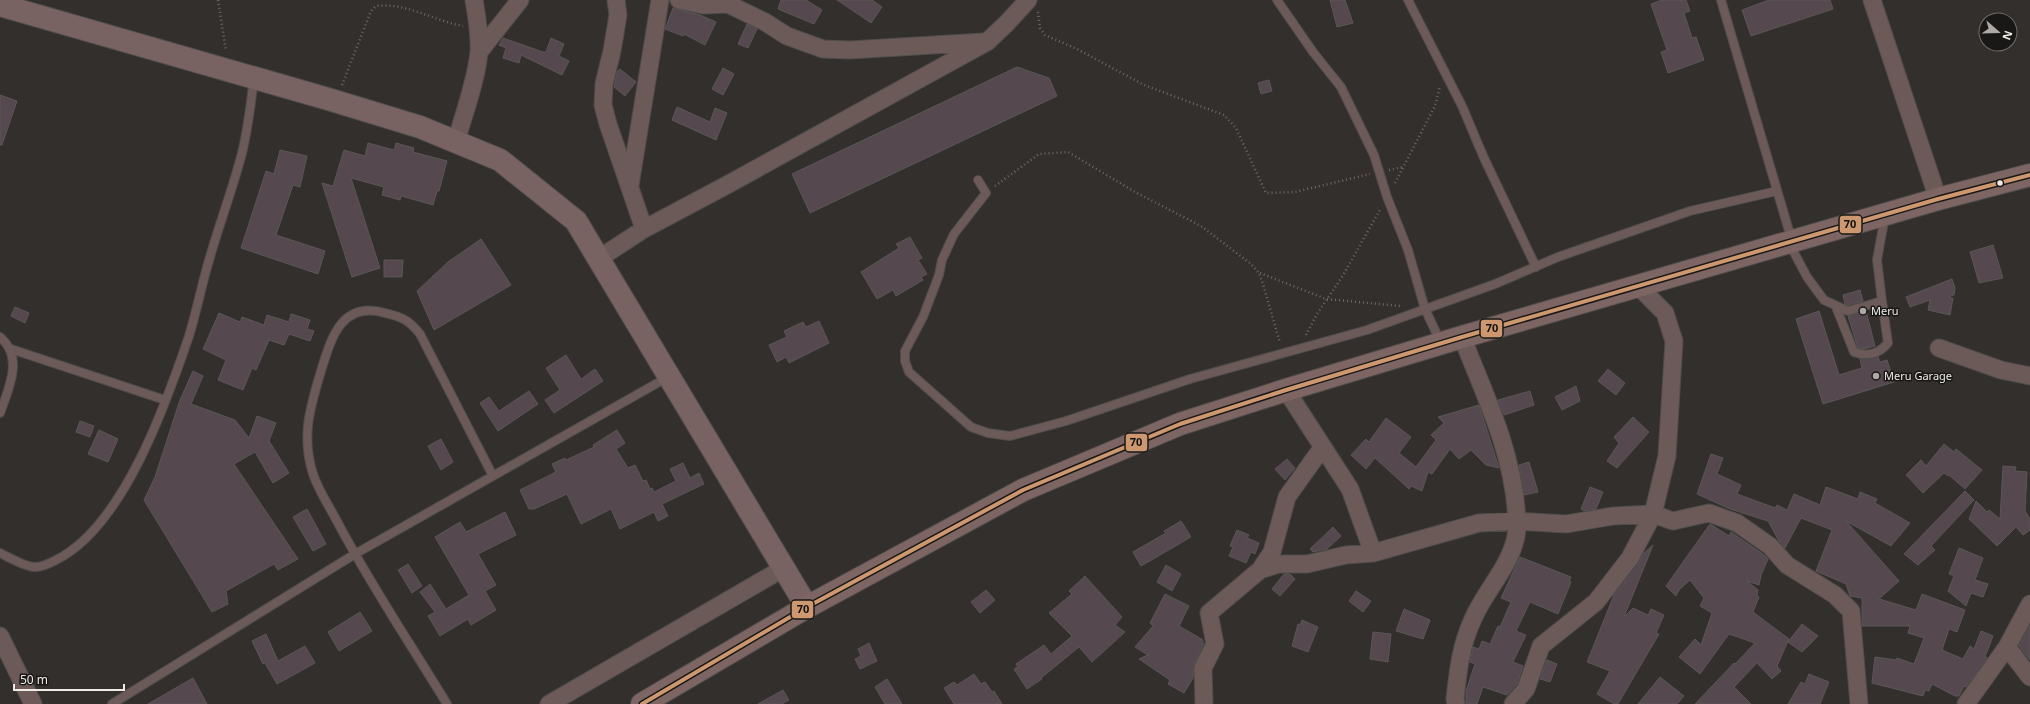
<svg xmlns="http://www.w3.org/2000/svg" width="2030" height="704" font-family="'Noto Sans',sans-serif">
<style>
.building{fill:#55484f;stroke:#5a5757}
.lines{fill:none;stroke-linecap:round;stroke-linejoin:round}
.lane-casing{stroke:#4f4d4b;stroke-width:10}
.street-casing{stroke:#4f4d4b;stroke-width:19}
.secondary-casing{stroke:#4f4d4b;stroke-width:24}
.highway-casing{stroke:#4f4d4b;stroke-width:24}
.path{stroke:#736766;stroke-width:2.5;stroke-dasharray:1 3;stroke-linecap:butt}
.lane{stroke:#6c5a58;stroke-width:8}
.street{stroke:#6c5a58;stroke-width:17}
.secondary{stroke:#786362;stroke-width:22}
.highway{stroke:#7d6563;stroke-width:22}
.bus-1-casing{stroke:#1a1816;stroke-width:7}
.bus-1{stroke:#cd976f;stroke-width:4}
.bus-dot{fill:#efece8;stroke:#1a1816;stroke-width:1.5}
.poi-dot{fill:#adaaa6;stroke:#1a1816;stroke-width:1.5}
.labels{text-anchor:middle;stroke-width:3;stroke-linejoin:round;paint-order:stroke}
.poi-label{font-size:11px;fill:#efece8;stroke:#1a1816;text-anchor:start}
.line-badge{stroke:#1a1816;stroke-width:1.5}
.pale-badge-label{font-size:11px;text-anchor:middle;font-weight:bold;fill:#111}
</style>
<rect width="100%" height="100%" fill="#322f2c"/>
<path class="building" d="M781,0H806L822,10L814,24L778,9Z
M837,0H872L882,7L871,23Z
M1330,0H1345L1353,23L1337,27Z
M1662,0H1686L1690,11L1684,13L1692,38L1696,37L1704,60L1668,73L1661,52L1667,50L1651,4Z
M1769,0H1830L1833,9L1751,36L1742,10Z
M673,8L700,15L716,22L705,45L684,34L683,36L665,29Z
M747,24L757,29L748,48L738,44Z
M503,38L543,52H546L551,38L564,44L559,56L569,61L562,75L521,55L519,63L503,58L506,48L499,45Z
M1017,67L1049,78L1057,96L810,213L792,174Z
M723,68L734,74L723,95L712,89Z
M620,69L636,82L625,96L614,87L617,72Z
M1269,80L1272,91L1261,94L1258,83Z
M0,95L17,101L2,145H0Z
M677,107L710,122L715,108L727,113L716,140L672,120Z
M368,143L394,150L396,143L414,148L413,152L447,161L439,191H437L433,205L401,196L400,200L382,195L384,187L351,178L380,268L352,277L322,183L333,186L344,150L365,156Z
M280,150L307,156L300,187L293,185L276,235L325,251L318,274L241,248L266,171L274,174Z
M910,237L922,258L918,260L927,274L921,277L923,280L896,296L893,290L877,299L861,272L899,248L896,244Z
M481,239L511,285L434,330L417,291L448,262Z
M1993,245L2003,278L1979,283L1970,252Z
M384,260H403L402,277H384Z
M1952,279L1955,288L1954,295L1950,296V298H1953L1950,315L1928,310L1930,300L1910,307L1906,297Z
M1860,290L1863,301L1848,305L1845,304L1843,295Z
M15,307L29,313L25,323L11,316Z
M1819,311L1839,375L1862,368L1860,359L1878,357L1880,362L1887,360L1894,382L1823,404L1796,319Z
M1866,311L1875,346L1864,349L1858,348L1848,316Z
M219,313L240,322L242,317L264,325L267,315L289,322L291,314L310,320L307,329L314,331L310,341L289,334L284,345L269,340L256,370L252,368L243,390L218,380L226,360L203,349Z
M819,321L829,343L789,363L786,357L777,362L769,345L787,337L784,331L803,322L806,327Z
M566,355L581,379L595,369L603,381L554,413L545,400L560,390L546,368Z
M1608,369L1625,383L1616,395L1598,381Z
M193,371L203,376L191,404L235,420L249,438L257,416L276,423L269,441L289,473L273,483L255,452L234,464L298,559L278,570L274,564L226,591L228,604L212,612L144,500L155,477L180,400Z
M1576,386L1580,401L1562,410L1555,397Z
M529,391L538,404L498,431L480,403L489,397L499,411Z
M1530,391L1534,405L1504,415L1498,400Z
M1479,405L1499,468L1486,465L1471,450L1459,459L1450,449L1432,474L1428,472L1422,491L1411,486L1409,489L1375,458L1366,469L1351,455L1366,439L1369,442L1386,418L1411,437L1399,453L1416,467L1436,440L1431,435L1444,423L1438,417Z
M1633,417L1649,432L1617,468L1607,461L1619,443L1614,437Z
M80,421L94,426L90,437L76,432Z
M99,430L118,439L108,462L88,454Z
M617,430L625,443L616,449L628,468L635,465L643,481L646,480L650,489L652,488L654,492L676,481L670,469L683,463L690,478L699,473L704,484L662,504L668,516L658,521L654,512L620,529L611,509L581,524L567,494L534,509H529L520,490L556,472L552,464L565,458L566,460L594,447L593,445Z
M441,439L453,462L441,470L428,446Z
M1944,444L1954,452L1956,449L1982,470L1965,489L1949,475L1948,476L1944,473L1923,493L1906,475L1921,460L1926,466Z
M1711,454L1723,458L1717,474L1741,485L1737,494L1775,508L1777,505L1787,510L1794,494L1820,505L1826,487L1858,499L1860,492L1877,499L1875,503L1910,523L1891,546L1846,521L1899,581L1879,599L1916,610L1922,594L1965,610L1957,632L1949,629L1942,650L1963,659L1970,646L1974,649L1981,631L1993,636L1985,657L1987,658L1966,687L1964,686L1959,696H1955L1932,684L1929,691L1925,690L1923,696L1872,683L1875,657L1896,660L1897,658L1914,664L1924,638L1908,633L1910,626H1862V598L1850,596L1846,584L1816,571L1832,530L1801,518L1785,548L1779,541L1768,521L1730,509L1697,494Z
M1287,459L1295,468L1285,480L1275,469Z
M1529,462L1538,492L1524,495L1519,465Z
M2003,466L2016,467L2015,471L2027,472L2025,511L2030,519V530L2023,535L2016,527L1997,546L1969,519L1976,501L1987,512L1989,510L2000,519Z
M1590,487L1603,492L1596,509L1585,511L1581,509Z
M1965,491L1974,500L1931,546L1935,550L1918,565L1904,554Z
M307,509L326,544L313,551L293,517Z
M505,512L516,535L478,554L496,585L485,591L496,610L471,625L468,619L440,636L428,616L435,612L420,592L430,584L446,609L469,595L435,537L460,522L466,532Z
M1181,521L1191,537L1141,566L1133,552L1166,533L1164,531Z
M1710,524L1729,536L1731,532L1763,554L1768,559L1761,575L1759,585L1747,581L1758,590L1757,596L1759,597L1753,612L1789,639L1777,666L1781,671L1772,679L1757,663L1734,687L1751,704H1695L1734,663L1735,664L1755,643L1729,634L1700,674L1679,657L1695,639L1701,645L1712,613L1700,606L1704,598L1690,580L1679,590L1676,596L1666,586Z
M1333,527L1341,536L1327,549L1313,552L1310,549Z
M1237,530L1249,535L1247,538L1259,543L1255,554L1251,552L1246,563L1229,556L1233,547L1230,546Z
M1653,545L1624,617L1633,608L1648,615L1651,609L1664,615L1656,633L1659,634L1618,704H1614L1597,694L1610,671L1587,662L1614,595L1638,564L1644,553Z
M1959,548L1983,558L1975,580L1988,584L1983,597L1971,593L1966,606L1948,591L1954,576L1949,574Z
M1520,557L1571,577L1569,581L1571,582L1558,614L1530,602L1516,631L1526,635L1513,662L1523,666L1517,684L1507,695L1483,687L1477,704H1466V691L1475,664L1470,662L1473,647L1479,649L1482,641L1490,644L1498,626L1500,627L1511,602L1501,598Z
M408,564L422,586L412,593L398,570Z
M1166,565L1181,574L1172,591L1157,582Z
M1284,574H1290L1295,579L1280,596L1272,589Z
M1085,576L1122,617L1115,625L1125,632L1092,662L1079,647L1041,678L1042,679L1027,689L1014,669L1018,667L1016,664L1044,645L1051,654L1072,636L1049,613L1072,594L1069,591Z
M986,590L995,600L980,613L971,602Z
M1356,591L1371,601L1363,612L1349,601Z
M1165,594L1189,606L1179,626L1203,640L1202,642L1204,643L1194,664L1193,678L1184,693L1168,684L1170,680L1139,659L1148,655L1135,647L1153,626L1150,623Z
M1404,609L1430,620L1423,639L1396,631Z
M360,612L372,631L339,651L328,632Z
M1302,620L1318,627L1308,652L1292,646L1298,624L1300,625Z
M1802,624L1818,636L1802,652L1788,642Z
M2030,625V660L2019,646Z
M1373,632L1391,634L1388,662L1370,659Z
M266,634L278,661L305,646L315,663L277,684L265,663L263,664L252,641Z
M869,643L877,661L860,669L855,659L861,656L858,649Z
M1547,660L1557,664L1550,682L1540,679Z
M974,674L981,684L985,682L992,692L994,691L1002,704H954L944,688L954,682L957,685Z
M1809,674L1829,682L1820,704H1788L1801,682L1805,684Z
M1660,677L1684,696L1677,704H1638Z
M193,678L207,704H148Z
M887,679L902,704H885L875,687Z
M783,690L789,700L782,704H758Z"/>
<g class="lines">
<g class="lane-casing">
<path id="lane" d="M1277,0L1313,52L1341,87L1374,155L1387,197L1408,250L1425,309L1441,343
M1408,0L1462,106L1484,158L1536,267
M1721,0L1792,241
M978,180L986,193L954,234L942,260L939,275L923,317L905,351V361L909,372L971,427L988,433L1010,436L1066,421L1190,379L1367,330L1495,284L1558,257L1690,211L1777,191
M1789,243L1807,277L1824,300L1848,311L1882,301L1877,260L1885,216
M1836,307L1854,352C1867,357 1879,354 1888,343L1882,301
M0,337C24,357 9,388 0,413
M11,349L165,400
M0,553C8,557 27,568 36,567C43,567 50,563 56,560C123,527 166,404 189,336C197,310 202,283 210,257C220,222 233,188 242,153C248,129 251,103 254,78
M112,704L355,554L668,377
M447,704C411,645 372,587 339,525C331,509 319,492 313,474C301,436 310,408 321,371C331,339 341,300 385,313C402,317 409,320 420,334L493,476"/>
</g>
<g class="street-casing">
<path id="street" d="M616,0L618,15L612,51L604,84L603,105L608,124L644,229
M679,0L703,5L728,4L765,22L787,36L823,49L850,50L983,42
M1872,0L1938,199
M479,52L520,0
M456,142C464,113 476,82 479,52C480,35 477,17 474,0
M630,185L660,0
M598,259L644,229L725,186L987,42L1007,23L1028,0
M1939,348L2001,370L2030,376
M1286,390L1350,489L1373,553
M1260,570L1278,564H1307L1346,555L1373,553L1479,523L1517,521L1566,524L1613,516L1653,514L1673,521L1709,513L1737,523L1770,546L1787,565L1835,595L1851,611L1859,704
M0,636L33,704
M2007,647L2030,677
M549,704L784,568
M1204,704L1203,668L1215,644L1209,613L1260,570L1272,552L1287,497L1322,448
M1456,704L1455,699C1458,671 1461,644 1473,619C1484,593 1506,571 1514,544C1518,533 1517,520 1516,508C1511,448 1484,393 1462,337
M1513,704L1526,689L1541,646L1596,602L1630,558L1653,514L1667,456L1674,341L1665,313L1639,287
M1966,704L2007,647L2030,604"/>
</g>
<g class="secondary-casing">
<path id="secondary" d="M0,5L328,99L420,127L500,160L576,221L807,607"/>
</g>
<g class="highway-casing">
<path id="highway" d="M642,704L807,607L1023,490L1180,424L1286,390L1462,337L1938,199L2030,175"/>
</g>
<path class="path" d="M218,0L226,51
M1038,12L1040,28L1045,35L1077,49L1144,85L1224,115L1236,128L1266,193L1295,192L1370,174
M342,85L371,11L376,6C406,2 434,21 463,26
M1389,170L1403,167
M1395,183L1435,106L1440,86
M995,186L1039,154L1068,152L1135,192L1201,226L1251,264L1259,273L1263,284L1280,343
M1260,273L1326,299L1401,306
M1306,335L1317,314L1342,277L1381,208"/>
<use href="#lane" class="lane"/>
<use href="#street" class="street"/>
<use href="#secondary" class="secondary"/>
<use href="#highway" class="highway"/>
<g class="bus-1-casing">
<path id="bus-1" d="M642,704L807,607L1023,490L1180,424L1286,390L1462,337L1938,199L2030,175"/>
</g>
<use href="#bus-1" class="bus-1"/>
</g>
<circle class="bus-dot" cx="2000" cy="183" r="3.5"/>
<g class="poi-dot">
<circle cx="1863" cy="311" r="4"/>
<circle cx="1876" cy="376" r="4"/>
</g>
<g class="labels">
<g class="poi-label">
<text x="1871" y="315">Meru</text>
<text x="1884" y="380">Meru Garage</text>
</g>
</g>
<g class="line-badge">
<rect x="1839" y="215" width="23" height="19" rx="4" fill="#cd976f"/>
<rect x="1480" y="319" width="23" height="19" rx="4" fill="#cd976f"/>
<rect x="1125" y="433" width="23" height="19" rx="4" fill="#cd976f"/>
<rect x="791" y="600" width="23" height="19" rx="4" fill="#cd976f"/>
</g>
<g class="pale-badge-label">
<text x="1850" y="228">70</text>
<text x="1492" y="332">70</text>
<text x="1136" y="446">70</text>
<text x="803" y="613">70</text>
</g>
<g transform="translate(1998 32) rotate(110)"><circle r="19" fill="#1a1816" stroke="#6f6d6a"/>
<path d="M0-3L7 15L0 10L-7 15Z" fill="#adaaa6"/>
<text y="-6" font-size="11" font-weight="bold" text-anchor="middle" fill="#efece8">N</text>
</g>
<path d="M14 684v6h110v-6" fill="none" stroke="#efece8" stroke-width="2"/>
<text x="20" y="684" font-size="12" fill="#efece8" stroke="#1a1816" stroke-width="3" paint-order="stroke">50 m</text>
</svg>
